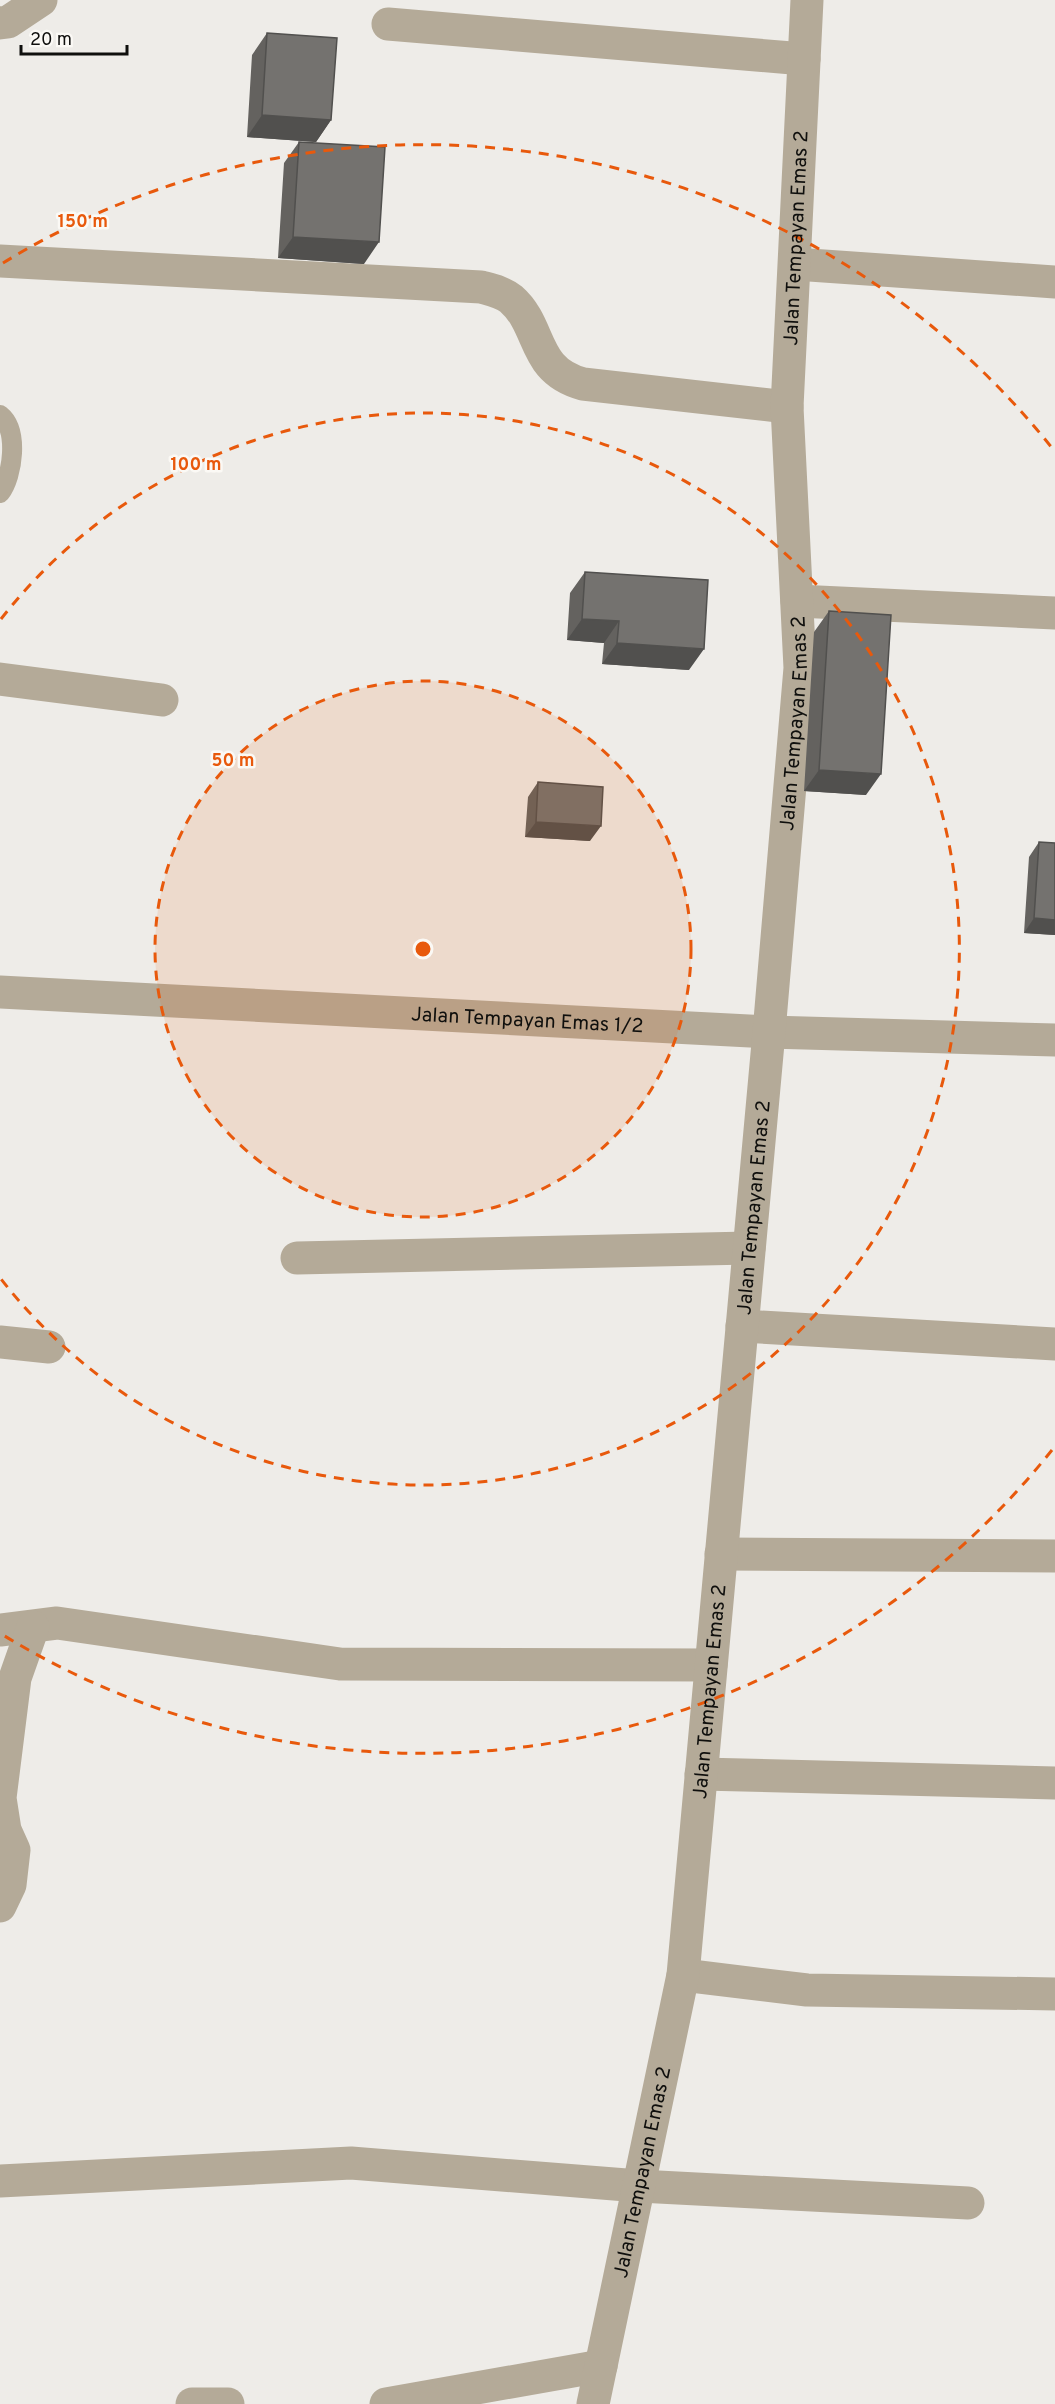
<svg xmlns="http://www.w3.org/2000/svg" width="1055" height="2404" font-family="Overpass,sans-serif">
<style>
.lines{fill:none;stroke-linecap:round;stroke-linejoin:round}
.lane{stroke:#b4aa98;stroke-width:20}
.street{stroke:#b4aa98;stroke-width:33}
.wall{fill:#64625f}
.shaded-wall{fill:#51504e}
.building{fill:#74726f;stroke:#51504e;stroke-width:1.5}
.ring{fill:none;stroke:#e8590c;stroke-width:3;stroke-dasharray:10 8}
.labels{text-anchor:middle;stroke-width:5;stroke-linejoin:round;paint-order:stroke}
.street-label{font-size:20px;fill:#0f0f0d;stroke:#fbf9f5}
.centre{fill:#e8590c;stroke:#fbf9f5;stroke-width:3}
.ring-label{font-size:18px;text-anchor:middle;font-weight:bold;fill:#e8590c;stroke:#fbf9f5;stroke-width:5;stroke-linejoin:round;paint-order:stroke}
</style>
<rect width="100%" height="100%" fill="#eeece8"/>
<g class="lines">
<path class="lane" d="M0,415C19,430 13,476 0,493"/>
<g class="street">
<path d="M0,23L8,22L41,0"/>
<path d="M388,24L804,59"/>
<path d="M0,261L481,287C492,290 502,292 511,299C543,327 531,370 583,384L787,407"/>
<path d="M795,264L1055,282"/>
<path d="M797,601L1055,613"/>
<path d="M0,679L162,700"/>
<path id="s1" d="M0,992L769,1032L1055,1040"/>
<path d="M297,1258L749,1248"/>
<path d="M742,1326L1055,1344"/>
<path d="M0,1342L49,1347"/>
<path d="M721,1554L1055,1556"/>
<path d="M0,1630L57,1623L340,1664L711,1665"/>
<path d="M701,1774L1055,1783"/>
<path d="M0,1906L10,1885L14,1850L5,1830L0,1798L15,1678L33,1627"/>
<path d="M683,1975L807,1990L1055,1994"/>
<path d="M0,2181L351,2163L639,2186L968,2203"/>
<path d="M192,2404H228"/>
<path d="M386,2404L601,2366"/>
<path id="s2" d="M593,2404L683,1975L769,1032L800,668L787,407L807,0"/>
</g>
</g>
<path class="wall" d="M267,33L331,120L316,142L247,137L252,55Z
M299,142L364,264L278,258L284,163Z
M585,572L689,670L602,664L604,643L567,640L570,593Z
M829,611L866,795L804,791L814,632Z
M538,782L590,841L525,837L528,797Z
M1039,842L1055,843V935L1024,933L1029,857Z"/>
<path class="shaded-wall" d="M262,115L331,120L316,142L247,137Z
M293,237L379,242L364,264L278,258Z
M582,619L619,621L604,643L567,640Z
M617,643L704,649L689,670L602,664Z
M819,770L881,774L866,795L804,791Z
M536,822L601,826L590,841L525,837Z
M1034,918L1055,920V935L1024,933Z"/>
<path class="building" d="M267,33L337,38L331,120L262,115Z
M299,142L385,147L379,242L293,237Z
M585,572L708,580L704,649L617,643L619,621L582,619Z
M829,611L891,615L881,774L819,770Z
M538,782L603,787L601,826L536,822Z
M1039,842L1055,843V920L1034,918Z"/>
<circle cx="423" cy="949" r="268" fill="#e8590c" fill-opacity=".12"/>
<g class="ring">
<circle cx="423" cy="949" r="268"/>
<path d="M1 619A536 536 0 1 1 1 1279"/>
<path d="M1052 1450A804 804 0 0 1 3 1635M3 263A804 804 0 0 1 1052 448"/>
</g>
<g class="labels">
<g class="street-label">
<text dy="7" stroke="none"><textPath href="#s2" startOffset="2181">Jalan Tempayan Emas 2</textPath></text>
<text dy="7" stroke="none"><textPath href="#s2" startOffset="1695">Jalan Tempayan Emas 2</textPath></text>
<text dy="7" stroke="none"><textPath href="#s1" startOffset="528">Jalan Tempayan Emas 1/2</textPath></text>
<text dy="7" stroke="none"><textPath href="#s2" startOffset="1209">Jalan Tempayan Emas 2</textPath></text>
<text dy="7" stroke="none"><textPath href="#s2" startOffset="723">Jalan Tempayan Emas 2</textPath></text>
<text dy="7" stroke="none"><textPath href="#s2" startOffset="237">Jalan Tempayan Emas 2</textPath></text>
</g>
</g>
<circle cx="423" cy="949" r="9" class="centre"/>
<g class="ring-label">
<text x="83" y="227">150 m</text>
<text x="196" y="470">100 m</text>
<text x="233" y="766">50 m</text>
</g>
<path d="M21 45v9h106v-9" fill="none" stroke="#0f0f0d" stroke-width="3"/>
<text x="30" y="45" font-size="18" fill="#0f0f0d" stroke="#fbf9f5" stroke-width="4.5" paint-order="stroke">20 m</text>
</svg>
